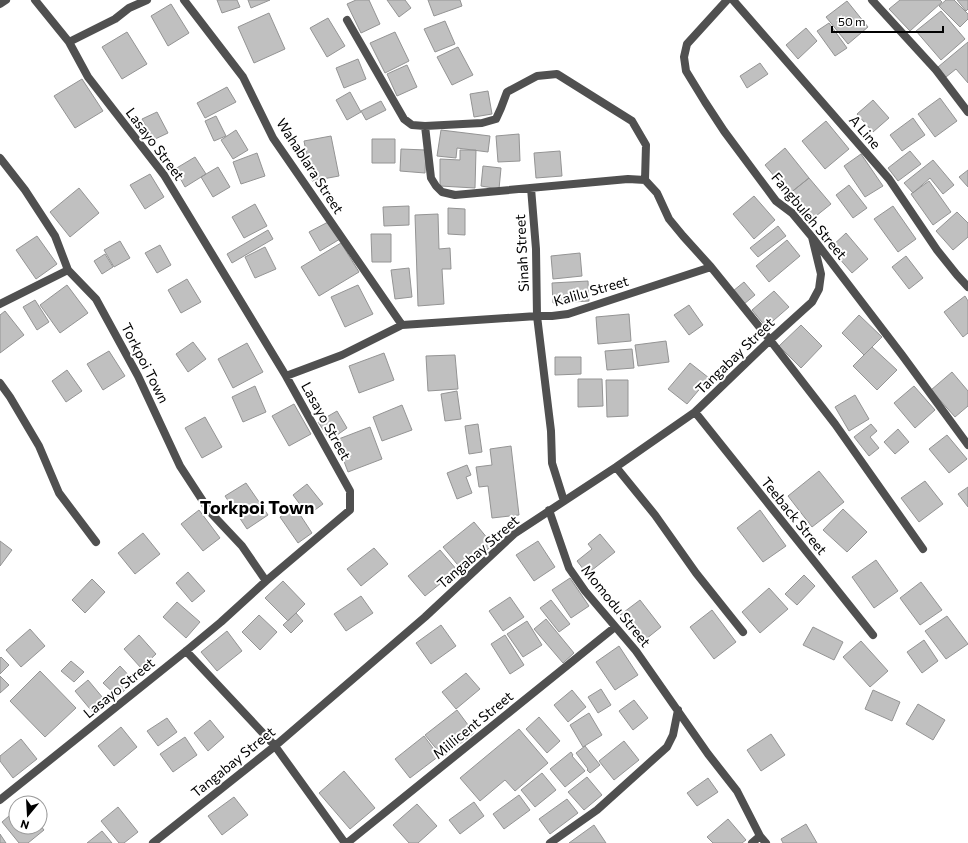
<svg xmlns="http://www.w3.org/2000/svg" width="968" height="843" font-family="Commissioner,sans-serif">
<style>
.building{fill:#c0c0c0;stroke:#949494}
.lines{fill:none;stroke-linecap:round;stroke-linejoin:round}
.minor{stroke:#505050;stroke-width:8}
.labels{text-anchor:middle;stroke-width:4;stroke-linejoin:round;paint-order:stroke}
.street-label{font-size:14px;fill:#000;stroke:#fff}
.district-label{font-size:18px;font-weight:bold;fill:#000;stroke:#fff}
</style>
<rect width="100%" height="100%" fill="#fff"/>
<path class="building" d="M217,0H237L240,7L222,13Z
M248,0H270L251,8Z
M356,0H369L380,24L361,33L347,4Z
M387,0H405L411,8L399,17Z
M428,0H460L462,6L434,16Z
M900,0H940L942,2L910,31L889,9Z
M946,0H954L968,14V19L960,27L939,6Z
M957,0H968V9L966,11Z
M847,1L868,27L848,44L826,17Z
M171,4L189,33L168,46L151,16Z
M941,11L965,39L941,60L916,31Z
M269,13L285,49L254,63L238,27Z
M328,18L345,46L327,57L310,28Z
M445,21L455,44L435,52L424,29Z
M829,23L847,48L835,56L817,31Z
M806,28L817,41L798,59L786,45Z
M127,32L147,64L122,79L102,47Z
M395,32L409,61L385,73L370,43Z
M968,42V83L956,69L946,77L938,67Z
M458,47L473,75L452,85L437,57Z
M358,59L366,79L344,88L336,68Z
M760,63L768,74L747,88L740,76Z
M407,65L417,87L397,96L387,74Z
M82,79L103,111L75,128L54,96Z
M227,87L236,102L205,118L197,103Z
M488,91L492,114L474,117L470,94Z
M350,92L361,112L347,120L336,100Z
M940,98L957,121L935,137L918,114Z
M873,100L889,118L873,132L857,114Z
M381,101L386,110L366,120L361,111Z
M157,112L168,133L153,140L142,119Z
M216,116L226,136L214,141L205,121Z
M913,118L925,135L902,151L890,135Z
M826,121L849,149L825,169L802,141Z
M236,130L248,150L233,159L221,140Z
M441,130L490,136L488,152L457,148L456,158L437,156Z
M519,134L520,161L498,162L496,136Z
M331,136L339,176L312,181L304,141Z
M372,139H395V163H372Z
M785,148L809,178L789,194L765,165Z
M401,149L426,150L425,173L400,171Z
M460,150H476L475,188L440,186V159L460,160Z
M560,151L562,176L536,178L534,153Z
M910,151L921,164L898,181L888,168Z
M257,153L265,176L241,184L233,162Z
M861,154L883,186L865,197L844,166Z
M195,157L206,174L185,187L175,169Z
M933,160L954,185L943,194L930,178L913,193L904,183Z
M483,166L501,168L499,189L481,186Z
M218,167L230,187L213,197L201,177Z
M968,170V187L959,177Z
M150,174L164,197L145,209L130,185Z
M809,178L831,204L811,220L789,194Z
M929,181L951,212L933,225L911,194Z
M849,185L867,208L853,218L836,195Z
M79,188L99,213L70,237L50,212Z
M754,196L775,220L754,239L733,214Z
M255,204L267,226L244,238L232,217Z
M409,206V225L384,226L383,207Z
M893,206L916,239L898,252L874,219Z
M448,208L465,209V235L448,234Z
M957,212L968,223V237L953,250L936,231Z
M438,214L439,249L450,248L451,269H442L444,304L418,306L415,215Z
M330,221L340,239L320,251L309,232Z
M778,226L786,236L758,257L750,248Z
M268,230L273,239L232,263L227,254Z
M846,233L868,259L852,273L830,248Z
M371,234H391V262H372Z
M37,236L57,264L36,279L16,250Z
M787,240L800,256L769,282L756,266Z
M120,241L130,258L114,267L104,250Z
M341,243L359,272L319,296L301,267Z
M160,245L171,265L157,273L145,253Z
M265,247L276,269L255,278L245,257Z
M580,253L582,276L553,279L551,256Z
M105,254L113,267L102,274L94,261Z
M906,256L923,278L909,289L892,267Z
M409,268L412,297L395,299L391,270Z
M187,279L201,302L181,313L168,290Z
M588,281L589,301L553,303L552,283Z
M744,282L755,295L744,304L733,291Z
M67,285L88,313L60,333L40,305Z
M358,285L373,314L345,327L331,297Z
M774,291L789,307L766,327L752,310Z
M965,296L968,301V333L963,337L944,312Z
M35,300L49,322L37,330L23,307Z
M689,305L703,325L689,335L674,315Z
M5,311L24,335L0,353V315Z
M629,314L631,341L598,344L596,317Z
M859,315L882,337L864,355L842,333Z
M801,325L822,346L801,368L779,346Z
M666,341L669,362L638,366L635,345Z
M193,342L206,359L188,372L176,354Z
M247,343L263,372L233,388L218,359Z
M872,347L897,370L877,390L853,366Z
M632,349L634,368L607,370L605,351Z
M109,351L125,376L103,390L87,364Z
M384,353L394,380L359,393L349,366Z
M455,355L458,389L428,391L426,356Z
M555,357H581V374L555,375Z
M690,363L709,378L687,404L668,389Z
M67,370L82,391L66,402L52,381Z
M952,372L968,391V406L955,417L931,390Z
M578,379H602L603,406L578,407Z
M606,380H628V416L607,417Z
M255,386L266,412L243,422L232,397Z
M914,386L935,410L915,428L894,403Z
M457,391L461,419L445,421L441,394Z
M855,395L869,419L849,431L835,407Z
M294,404L311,434L289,446L272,416Z
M402,405L412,430L382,441L373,417Z
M337,411L347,428L330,440L318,422Z
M205,417L222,447L202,458L185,428Z
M478,424L482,452L469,454L465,426Z
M871,424L877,431L870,437L879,448L869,456L854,437Z
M370,427L382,459L348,472L336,440Z
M898,429L909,442L895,454L884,442Z
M947,435L967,459L949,473L929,449Z
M511,446L519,515L492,518L488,486L479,487L476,467L492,465L490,449Z
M467,465L471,475L466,477L472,493L457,499L447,473Z
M819,471L844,502L812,527L788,496Z
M925,481L943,504L919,522L901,498Z
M246,483L268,515L247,529L225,496Z
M307,484L323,504L308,515L293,495Z
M968,487V507L958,494Z
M295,507L312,533L298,543L280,517Z
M843,509L867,532L847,552L823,530Z
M199,510L220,538L203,551L181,524Z
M760,510L786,546L763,562L737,528Z
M474,522L493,545L462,570L443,547Z
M143,533L160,554L135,574L118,553Z
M600,534L615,552L587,574L577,561L592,549L588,544Z
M0,541L12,550L0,566Z
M538,541L555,567L534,581L516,555Z
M374,548L388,564L361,586L347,569Z
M440,550L457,570L425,596L408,576Z
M876,560L898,591L874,608L852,577Z
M188,572L205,591L192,602L176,583Z
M804,575L815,586L797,605L785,594Z
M570,578L589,606L571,618L552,590Z
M92,579L105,592L85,613L72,600Z
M283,581L305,604L288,621L265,598Z
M921,582L942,610L920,625L900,598Z
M769,588L788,609L760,633L742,612Z
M361,596L373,613L346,631L334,614Z
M510,597L524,617L503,631L489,611Z
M551,600L570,624L559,632L540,608Z
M640,600L661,627L641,643L620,615Z
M177,602L200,622L186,638L163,617Z
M712,610L736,642L714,659L690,627Z
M296,613L303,621L291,633L283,625Z
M259,615L277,632L260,650L242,632Z
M947,616L968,644L946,659L925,631Z
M546,619L574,653L563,663L534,629Z
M527,621L542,645L523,657L507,634Z
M441,625L456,646L431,664L416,643Z
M813,627L843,642L834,660L803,645Z
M30,629L45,646L21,667L6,650Z
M227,631L242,651L217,671L201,652Z
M139,635L156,654L141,668L124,649Z
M505,635L524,665L510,674L491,644Z
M924,640L938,661L922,673L907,652Z
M861,641L888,671L870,687L843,657Z
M619,646L638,675L615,690L596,662Z
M1,657L9,665L0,674V658Z
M71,661L84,672L74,682L61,671Z
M120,666L134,681L118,697L103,683Z
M40,671L76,708L45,737L10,701Z
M466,673L480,689L456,709L442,692Z
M0,676L9,685L0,693Z
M88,680L108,704L95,715L75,691Z
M601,689L611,705L598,713L588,697Z
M572,690L586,707L568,722L554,705Z
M873,690L900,702L892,721L865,709Z
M634,700L648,718L633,730L619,711Z
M918,704L945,720L933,740L906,724Z
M457,710L474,733L443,757L425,735Z
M589,713L602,735L583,747L570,725Z
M539,717L560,741L547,753L526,729Z
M167,718L177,732L158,746L147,731Z
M210,720L224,737L208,751L194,733Z
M121,727L137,747L114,766L98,746Z
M519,729L548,763L515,791L505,780L480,801L460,778Z
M771,734L785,755L761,771L747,750Z
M424,736L439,756L410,778L395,759Z
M185,737L197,755L173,772L160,754Z
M21,739L37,759L13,778L0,761V756Z
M624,741L639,760L614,780L599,761Z
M585,746L600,765L590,773L587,770L588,769L576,753Z
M571,752L573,755L572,756L585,771L565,787L550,769Z
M344,771L375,808L350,829L319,793Z
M542,773L556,790L535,807L521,790Z
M587,777L602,795L584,810L568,792Z
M708,778L718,792L697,806L687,793Z
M519,795L530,810L504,829L493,814Z
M234,797L248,815L222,835L208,816Z
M567,799L578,813L550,834L539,819Z
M474,802L484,816L460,834L449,820Z
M417,804L437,826L418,843H409L393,825Z
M118,807L138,832L124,843H119L101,821Z
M16,810V827H40V825L44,830L28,843H19L2,822Z
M728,819L746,840L742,843H713L707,837Z
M806,824L817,843H783L781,839Z
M594,825L606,843H569Z
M102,831L112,843H87Z
M0,834L6,843H0Z"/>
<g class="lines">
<path class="minor" d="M35,0L69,42
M184,0L243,77L273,138L402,325
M727,0L687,44L684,57L686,71L705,102L724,131L776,201L792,213L812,237L902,355L968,445
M733,0L889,179L937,250L957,275L968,287
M872,0L936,70L968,112
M0,4L6,0
M347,20L404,119L412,125L425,126L482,123L496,119L501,108L507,92L537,76L557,74L632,121L646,145L645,180
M425,126L431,178L436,186L442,192L455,195L628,179L645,180L657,193L669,219L683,236L711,267L770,340L835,424L923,549
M0,158L25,190L55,236L68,270L96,299L138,376L180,466L210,512L242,546L266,581
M531,188L536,249L537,316L551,431L552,463L564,501
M0,304L68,270
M286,376L342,355L402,325L537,316H552L568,314L711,267
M0,383L10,397L39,446L59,493L96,542
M695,412L873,635
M616,467L655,515L696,573L743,632
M549,510L569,568L585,591L636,651L708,754L737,791L760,836L752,843
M186,651L275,746L345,843
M0,800L186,651L221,622L266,581L350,510V491L286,376L164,175L88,77L69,42L115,19L129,8L147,0
M760,836L766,843
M153,843L275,746L425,617L514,534L616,467L695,412L770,340L812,302L819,289L821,274L812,237
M347,843L615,627
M550,843L597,810L667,747L673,735L678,710"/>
</g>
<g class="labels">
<g class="street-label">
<text transform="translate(865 132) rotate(49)" y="5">A Line</text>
<text transform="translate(155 144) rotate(53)" y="5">Lasayo Street</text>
<text transform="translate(310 166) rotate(57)" y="5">Wahablara Street</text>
<text transform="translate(809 216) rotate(50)" y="5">Fangbuleh Street</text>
<text transform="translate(522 253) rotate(-93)" y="5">Sinah Street</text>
<text transform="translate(591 291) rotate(-16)" y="5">Kalilu Street</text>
<text transform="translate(735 356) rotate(-44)" y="5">Tangabay Street</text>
<text transform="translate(145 363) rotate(63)" y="5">Torkpoi Town</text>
<text transform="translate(326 421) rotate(61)" y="5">Lasayo Street</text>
<text transform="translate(794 516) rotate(51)" y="5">Teeback Street</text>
<text transform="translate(478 552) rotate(-41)" y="5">Tangabay Street</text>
<text transform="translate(616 606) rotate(51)" y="5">Momodu Street</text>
<text transform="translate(119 688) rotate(-39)" y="5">Lasayo Street</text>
<text transform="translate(473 725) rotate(-39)" y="5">Millicent Street</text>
<text transform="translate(233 762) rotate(-39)" y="5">Tangabay Street</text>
</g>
<g class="district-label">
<text x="257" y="514">Torkpoi Town</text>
</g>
</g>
<g transform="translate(28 815) rotate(198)"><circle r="19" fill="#ffffff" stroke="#999999"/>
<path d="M0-3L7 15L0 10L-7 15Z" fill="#000000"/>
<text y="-6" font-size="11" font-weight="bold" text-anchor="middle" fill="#000000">N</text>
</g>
<path d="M832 26v6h111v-6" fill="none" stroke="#000000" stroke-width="2"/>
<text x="838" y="26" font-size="12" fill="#000000" stroke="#ffffff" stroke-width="3" paint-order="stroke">50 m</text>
</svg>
